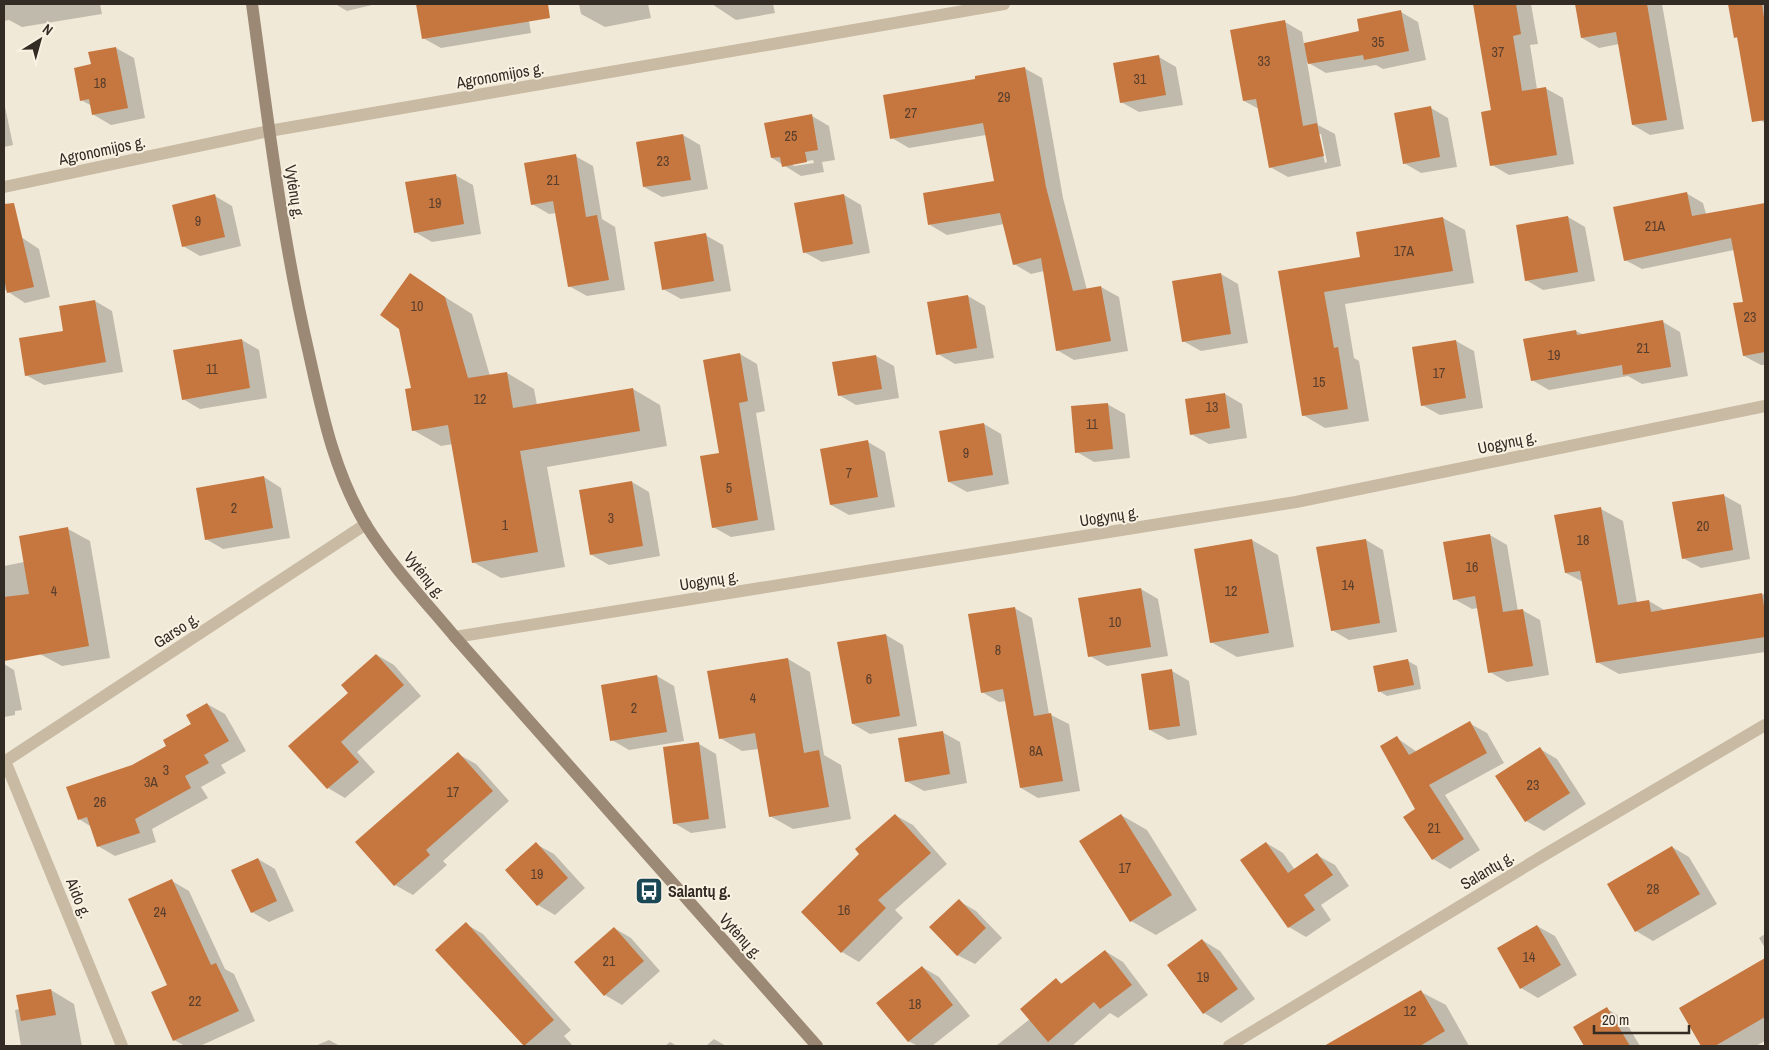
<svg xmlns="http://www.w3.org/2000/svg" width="1769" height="1050" font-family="'Archivo Narrow',sans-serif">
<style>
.shadow{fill:#0003;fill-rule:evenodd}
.building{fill:#c6763f}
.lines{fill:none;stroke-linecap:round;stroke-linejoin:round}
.minor{stroke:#c8baa3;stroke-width:12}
.secondary{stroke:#9c8975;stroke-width:12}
.labels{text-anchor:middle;stroke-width:4;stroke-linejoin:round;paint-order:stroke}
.number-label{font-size:14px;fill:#583e2c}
.street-label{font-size:16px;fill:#332c25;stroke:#f9f2e3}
.poi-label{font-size:16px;font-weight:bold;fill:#332c25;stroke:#f9f2e3;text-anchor:start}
</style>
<rect width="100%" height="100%" fill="#f1e9d7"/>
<path class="shadow" d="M4,4H100L102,14L22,27L9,20L4,21Z
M335,4H376L347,11Z
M417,4H526L531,33L441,48L423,38Z
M579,4H648L651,18L605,27L581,14Z
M712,4H773L775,13L736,20Z
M1474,4H1531L1538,44L1530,45L1537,89L1545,88L1563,98L1574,164L1509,175L1492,165V111Z
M1576,4H1662L1684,129L1650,135L1633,125L1619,44L1599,48L1582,38Z
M1729,4H1765V123L1752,115L1739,39L1735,37Z
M1401,12L1418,22L1426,60L1383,69L1376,65L1326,73L1307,62L1318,125L1335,134L1341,166L1288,177L1270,167L1259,109L1244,101L1285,22L1302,32L1304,44L1361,32ZM1318,134H1321L1327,162L1325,163Z
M116,48L134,58L145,118L111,125L94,115L92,106L81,100L92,65Z
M1159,57L1176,67L1183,105L1139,112L1121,102Z
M1024,68L1042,78L1063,198L1087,290L1101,287L1119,297L1128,351L1074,360L1057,350L1044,271L1031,274L1014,264L1004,224L947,235L930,225L996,182L986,135L909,148L892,138L977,80Z
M4,102L13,145L4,147Z
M1431,108L1448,118L1457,167L1421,173L1404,163Z
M812,116L829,126L835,160L822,162L824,172L801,176L772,158ZM813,160L814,163L794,166L791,164Z
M683,135L700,145L708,189L662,197L644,187Z
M575,156L593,166L602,219L615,227L625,290L587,296L569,286L557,213L549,214L532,204Z
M455,175L473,185L481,234L432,242L415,232Z
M1686,193L1703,203L1706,214L1765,204V365H1761L1744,356L1745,303L1734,250L1642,269L1625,260Z
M844,195L861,205L870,253L822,262L804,252Z
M215,196L232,206L241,246L200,256L183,246Z
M1568,217L1585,227L1595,281L1543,290L1526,280Z
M1443,218L1465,230L1474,283L1345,304L1354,358L1359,361L1369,421L1325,428L1303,415L1280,272L1361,258Z
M12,231L39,249L50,297L25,303L4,289V233Z
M705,235L723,245L731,291L681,299L663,289Z
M1221,274L1238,284L1248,343L1201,351L1183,341Z
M410,275L472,314L490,376L507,373L534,389L537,405L633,389L660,405L667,446L547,467L565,567L501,578L473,562L453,444L441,446L413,430Z
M968,296L985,306L994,358L955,364L938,354Z
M95,301L112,311L123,372L44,385L26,375Z
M1663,322L1680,332L1688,376L1642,384L1628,376L1549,390L1532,380L1576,331L1584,335Z
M242,340L259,350L267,398L200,409L183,399Z
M1456,341L1474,351L1483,408L1440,415L1422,405Z
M740,354L757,364L765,411L756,413L775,530L731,537L713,527L721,454Z
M876,356L894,366L899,398L856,405L839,395L833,363Z
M1225,394L1242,404L1247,438L1209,444L1191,434Z
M1107,404L1125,414L1130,458L1094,462L1077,452Z
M984,424L1001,434L1009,484L967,492L949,482Z
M868,442L885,452L895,507L849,515L831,505Z
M264,477L281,488L290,538L223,549L206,539Z
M632,482L649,492L660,556L609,565L592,555Z
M1723,495L1741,505L1750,559L1701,568L1683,558Z
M1601,509L1623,521L1637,603L1649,601L1666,611L1765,594V652L1619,674L1597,662L1583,582L1566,573Z
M68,529L90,541L110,658L62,666L40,654L4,621V566L24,562Z
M1490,535L1507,545L1518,611L1522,610L1540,620L1549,675L1507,682L1490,672L1478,608L1472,609L1454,599Z
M1252,540L1278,555L1294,647L1237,657L1211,642Z
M1366,540L1383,550L1397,632L1349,640L1332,630Z
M1141,589L1158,599L1168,656L1107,666L1090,656Z
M1014,608L1032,618L1049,714L1069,724L1080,791L1038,798L1021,788L1007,701L999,702L982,692Z
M886,635L903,645L917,726L870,734L853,724Z
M377,655L394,665L421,696L357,752L375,772L345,798L328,788L290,746L349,693Z
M788,659L810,672L824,755L841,765L851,819L793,829L770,816L759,749L742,751L720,738Z
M1408,661L1417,666L1421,689L1387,696L1379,691Z
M4,664L14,670L22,710L15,711V715L4,717Z
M1172,671L1189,681L1197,735L1168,740L1150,730Z
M657,676L674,686L684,741L629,750L612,740Z
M207,704L225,714L246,751L221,765L226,773L201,787L208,798L152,829L156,842L115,856L98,846L90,826L79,819L132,766L168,747L192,724Z
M1469,723L1487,733L1504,763L1445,795L1480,850L1450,869L1433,859L1416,810L1397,738L1417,752Z
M942,732L960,742L967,783L924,791L906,781Z
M699,744L716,754L726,828L691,833L674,823Z
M1540,749L1557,759L1586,804L1544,831L1526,821L1497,776Z
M458,754L476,764L509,801L443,861L447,865L413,895L395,885L357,843Z
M895,815L913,825L947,864L895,910L903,918L859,962L842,952L861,854Z
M1121,815L1147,830L1197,910L1156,935L1131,921Z
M1266,843L1283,853L1295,870L1317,855L1335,865L1349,886L1321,905L1331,920L1306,937L1289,927Z
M536,844L554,854L585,888L555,915L538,905Z
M1672,847L1689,857L1717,904L1653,941L1636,931Z
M258,859L275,869L294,911L269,922L252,912Z
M172,881L189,891L225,969L234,974L255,1021L200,1046H185L174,1040L168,985Z
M959,901L976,911L1002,938L975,964L957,955Z
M466,924L483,934L571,1030L564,1036L573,1046H525L437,950Z
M1537,926L1555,936L1577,975L1538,998L1521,988Z
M614,928L631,938L660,971L622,1005L605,995Z
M1765,934V948L1759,938Z
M1202,940L1220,951L1255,999L1221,1023L1204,1013Z
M1105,951L1123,962L1148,995L1118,1018L1110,1013L1072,1046H996L1030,1019L1056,980L1063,984Z
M1765,959V1041L1756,1046H1702L1680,1009Z
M922,967L939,977L970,1016L932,1046H918L908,1041Z
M51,990L74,1004L82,1046H21L15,1010L20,1009Z
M1421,992L1446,1005L1469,1046H1336Z
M1607,1009L1624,1019L1640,1046H1585L1574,1028Z
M714,1039L726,1046H706Z
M329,1040L340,1046H315Z
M670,1042L677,1046H665Z"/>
<path class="building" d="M416,4H548L550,18L422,39Z
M1473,4H1516L1521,34L1513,36L1522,91L1546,87L1557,155L1490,166L1481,112L1491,110Z
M1575,4H1647L1667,120L1632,125L1616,32L1581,38Z
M1728,4H1762L1765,24V120L1752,122L1737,37L1734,38Z
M1401,10L1409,51L1364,60L1363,55L1308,64L1304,43L1359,31L1357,19Z
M1285,20L1303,126L1317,123L1324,156L1269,168L1256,99L1243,101L1230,30Z
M116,47L128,108L92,115L89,99L80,101L74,68L91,64L88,52Z
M1159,55L1166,95L1120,103L1113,63Z
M1025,67L1046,187L1073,291L1101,286L1111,341L1056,351L1041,258L1013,265L1000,213L928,225L923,193L994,181L983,123L890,139L883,95L975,79V76Z
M1431,106L1440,157L1403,164L1394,113Z
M812,114L818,150L805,152L807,162L782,167L780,157L771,158L764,123Z
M683,134L691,180L643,187L636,142Z
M576,154L586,217L597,215L609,280L568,287L553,201L531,205L524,163Z
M456,174L464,224L414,233L405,182Z
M1687,192L1692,216L1765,203V352L1743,356L1733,303L1743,302L1731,238L1624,261L1613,207Z
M215,194L225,237L182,247L172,205Z
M844,194L853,244L803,253L794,203Z
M14,203L34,287L7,293L4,278V204Z
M1568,216L1578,272L1525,281L1516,225Z
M1443,217L1453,271L1324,292L1334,348L1338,347L1348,409L1302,416L1278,271L1360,257L1356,232Z
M706,233L714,281L662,290L654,242Z
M410,273L445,297L468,378L507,372L513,408L633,388L640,431L520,451L538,552L472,563L448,425L412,431L405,389L411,388L399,329L380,315Z
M1221,273L1231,334L1182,342L1172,281Z
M968,295L977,348L936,355L927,302Z
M95,300L106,362L25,376L19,338L63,331L59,306Z
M1663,320L1671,367L1623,375L1622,365L1531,381L1523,339L1576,330L1577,335Z
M242,339L250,388L182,400L173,350Z
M1456,340L1466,398L1421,406L1412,347Z
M740,353L748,401L739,403L758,520L712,528L700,456L719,453L703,360Z
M876,355L882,389L838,396L832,362Z
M1225,393L1230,428L1190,435L1185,399Z
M1108,403L1113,449L1075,453L1071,406Z
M984,423L993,475L948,482L939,431Z
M868,440L878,497L830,505L820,449Z
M264,476L273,528L205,540L196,488Z
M632,481L643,546L590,555L579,490Z
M1724,494L1733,550L1682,559L1672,502Z
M1601,507L1618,605L1649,600L1651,612L1762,593L1765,613V637L1596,663L1580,571L1565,573L1554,515Z
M68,527L89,646L4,661V597L29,594L19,536Z
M1490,534L1503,612L1523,609L1533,666L1488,673L1475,596L1453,600L1443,542Z
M1252,539L1269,633L1210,643L1194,549Z
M1366,539L1380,623L1331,631L1316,547Z
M1141,588L1151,647L1088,657L1078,598Z
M1015,607L1034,716L1051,713L1063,781L1020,788L1003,689L981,693L968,614Z
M886,634L900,716L852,724L837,642Z
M376,654L404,685L341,742L359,762L327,789L288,746L348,693L341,685Z
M788,658L804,753L819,750L829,807L769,817L755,733L719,739L707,671Z
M1408,659L1414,685L1378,692L1373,666Z
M1172,669L1180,726L1149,730L1141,674Z
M657,675L667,732L610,741L601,685Z
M207,703L229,741L204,755L209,763L185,776L191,788L135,819L140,833L97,847L87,817L78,820L66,787L132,765L166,746L163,740L191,724L186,715Z
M1470,721L1487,753L1429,785L1464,839L1432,860L1403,817L1415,809L1380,746L1397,736L1409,755Z
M943,731L950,774L905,782L898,738Z
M699,742L709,819L673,824L663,747Z
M1540,747L1570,793L1525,822L1495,776Z
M458,752L493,791L426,850L430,855L394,886L355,842Z
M895,814L931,853L878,900L886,908L841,953L801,912L859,854L855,849Z
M1121,814L1172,895L1130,922L1079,841Z
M536,842L568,878L537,906L505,870Z
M1266,842L1288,873L1317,853L1333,875L1304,895L1315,910L1288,928L1240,860Z
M1672,846L1700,894L1635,932L1607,884Z
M258,858L277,901L251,913L231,870Z
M172,879L211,965L216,963L239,1011L173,1041L151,992L167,985L128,899Z
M959,899L986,928L957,956L929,927Z
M466,922L554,1020L524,1046L435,950Z
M1537,925L1561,965L1520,989L1497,948Z
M614,927L644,961L604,996L574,962Z
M1202,939L1238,989L1203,1014L1167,965Z
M1105,950L1132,985L1100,1009L1094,1002L1048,1042L1020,1009L1056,978L1061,984Z
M1765,958V1017L1715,1046H1701L1679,1008Z
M922,966L953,1005L908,1042L876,1003Z
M51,989L56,1015L21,1021L16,995Z
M1421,990L1445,1031L1420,1046H1324Z
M1607,1007L1630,1046H1584L1573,1027Z"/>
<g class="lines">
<path class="minor" d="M4,187L269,131L1004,4
M455,637L1296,502L1765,406
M5,761L122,1046
M4,762L366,524
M1229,1046L1551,851L1765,725"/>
<path class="secondary" d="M252,4C268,121 282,238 309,354C322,412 334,472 366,525C391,565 425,601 455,637L817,1046"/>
</g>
<defs>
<g id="bus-square" transform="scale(1.4375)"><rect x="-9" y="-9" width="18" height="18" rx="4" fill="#1b4755" stroke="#f9f2e3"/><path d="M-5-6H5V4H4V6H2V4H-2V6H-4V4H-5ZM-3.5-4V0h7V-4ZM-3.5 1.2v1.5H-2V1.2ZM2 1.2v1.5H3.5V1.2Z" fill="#fff"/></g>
</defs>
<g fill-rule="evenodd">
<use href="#bus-square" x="649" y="891"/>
</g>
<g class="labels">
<g class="number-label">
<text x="1378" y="47">35</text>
<text x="1498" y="57">37</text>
<text x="1264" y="66">33</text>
<text x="1140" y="84">31</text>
<text x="100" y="88">18</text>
<text x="1004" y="102">29</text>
<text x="911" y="118">27</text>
<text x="791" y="141">25</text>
<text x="663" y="166">23</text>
<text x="553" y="185">21</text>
<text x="435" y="208">19</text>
<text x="198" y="226">9</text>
<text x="1655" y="231">21A</text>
<text x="1404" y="256">17A</text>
<text x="417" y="311">10</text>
<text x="1750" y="322">23</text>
<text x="1643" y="353">21</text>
<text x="1554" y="360">19</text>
<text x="212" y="374">11</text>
<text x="1439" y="378">17</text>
<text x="1319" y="387">15</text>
<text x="480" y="404">12</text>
<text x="1212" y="412">13</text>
<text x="1092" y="429">11</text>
<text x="966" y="458">9</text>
<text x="849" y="478">7</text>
<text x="729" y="493">5</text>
<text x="234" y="513">2</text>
<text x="611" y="523">3</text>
<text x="505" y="530">1</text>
<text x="1703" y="531">20</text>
<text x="1583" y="545">18</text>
<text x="1472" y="572">16</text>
<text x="1348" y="590">14</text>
<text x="54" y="596">4</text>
<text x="1231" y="596">12</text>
<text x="1115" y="627">10</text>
<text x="998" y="655">8</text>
<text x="869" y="684">6</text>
<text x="753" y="703">4</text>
<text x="634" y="713">2</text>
<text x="1036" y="756">8A</text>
<text x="166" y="775">3</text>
<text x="151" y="787">3A</text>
<text x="1533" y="790">23</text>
<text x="453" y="797">17</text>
<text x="100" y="807">26</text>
<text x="1434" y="833">21</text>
<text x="1125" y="873">17</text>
<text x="537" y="879">19</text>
<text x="1653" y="894">28</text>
<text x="844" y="915">16</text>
<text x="160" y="917">24</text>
<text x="1529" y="962">14</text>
<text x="609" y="966">21</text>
<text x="1203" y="982">19</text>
<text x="195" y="1006">22</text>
<text x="915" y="1009">18</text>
<text x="1410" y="1016">12</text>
</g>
<g class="street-label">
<text transform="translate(500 75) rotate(-10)" y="6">Agronomijos g.</text>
<text transform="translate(102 150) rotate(-12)" y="6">Agronomijos g.</text>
<text transform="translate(295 192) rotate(81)" y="6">Vytėnų g.</text>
<text transform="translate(1507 442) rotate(-12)" y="6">Uogynų g.</text>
<text transform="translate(1109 516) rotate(-9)" y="6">Uogynų g.</text>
<text transform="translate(425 575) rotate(51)" y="6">Vytėnų g.</text>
<text transform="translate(709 580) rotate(-9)" y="6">Uogynų g.</text>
<text transform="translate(176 630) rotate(-33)" y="6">Garso g.</text>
<text transform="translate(1487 870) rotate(-31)" y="6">Salantų g.</text>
<text transform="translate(79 898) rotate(68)" y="6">Aido g.</text>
<text transform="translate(741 936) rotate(48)" y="6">Vytėnų g.</text>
</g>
<g class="poi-label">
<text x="668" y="897">Salantų g.</text>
</g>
</g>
<rect width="1769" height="1050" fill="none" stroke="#332c25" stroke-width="10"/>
<g transform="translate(40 40) rotate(37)" stroke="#f9f2e3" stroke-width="4" paint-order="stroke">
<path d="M0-4L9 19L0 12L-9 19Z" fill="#332c25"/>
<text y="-8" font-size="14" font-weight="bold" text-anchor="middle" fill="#332c25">N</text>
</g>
<path d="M1594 1025v8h95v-8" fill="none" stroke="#332c25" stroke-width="2.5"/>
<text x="1602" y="1025" font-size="15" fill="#332c25" stroke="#f9f2e3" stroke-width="4" paint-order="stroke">20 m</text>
</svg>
